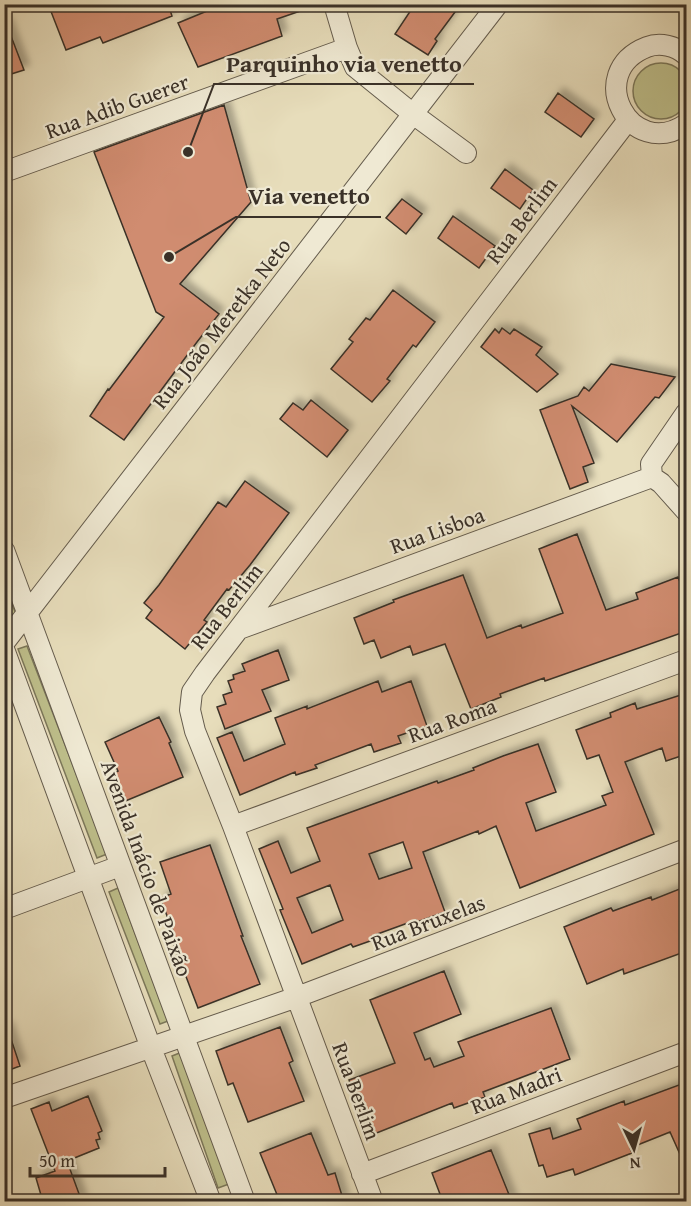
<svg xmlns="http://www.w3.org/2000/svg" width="691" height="1206" font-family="'Gentium Book Plus',serif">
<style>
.green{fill:#bebf8b;stroke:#7c785a;stroke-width:1.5}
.building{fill:#d08c6f;stroke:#3a3128;stroke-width:1.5;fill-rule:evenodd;filter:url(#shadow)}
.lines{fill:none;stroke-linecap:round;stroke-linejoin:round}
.minor-casing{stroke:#655c4d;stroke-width:22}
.minor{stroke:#efe9d3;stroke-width:20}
.labels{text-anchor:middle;stroke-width:4.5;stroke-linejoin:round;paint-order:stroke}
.street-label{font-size:22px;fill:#3a3128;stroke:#efe9d3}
.leader{fill:none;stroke:#3a3128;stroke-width:2}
.callout-dot{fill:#3a3128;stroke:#efe9d3;stroke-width:2}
.callout-label{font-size:24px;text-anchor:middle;font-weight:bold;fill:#3a3128;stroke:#efe9d3;stroke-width:4.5;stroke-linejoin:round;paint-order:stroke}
</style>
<defs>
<filter id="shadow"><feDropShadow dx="5.5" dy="-5.5" stdDeviation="3" flood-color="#0004"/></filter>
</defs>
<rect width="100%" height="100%" fill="#e7ddbb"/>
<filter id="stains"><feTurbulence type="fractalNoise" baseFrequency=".00333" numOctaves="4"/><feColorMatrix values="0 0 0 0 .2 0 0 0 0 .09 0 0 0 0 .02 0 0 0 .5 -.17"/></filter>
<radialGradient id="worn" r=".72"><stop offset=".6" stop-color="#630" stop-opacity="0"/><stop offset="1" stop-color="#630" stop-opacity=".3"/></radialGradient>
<path class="green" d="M633 91a28 28 0 1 1 56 0a28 28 0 1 1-56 0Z
M4,585L16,614L7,617L5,611Z
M27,646L107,854L97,858L18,649Z
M118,888L168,1021L160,1024L109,892Z
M182,1052L229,1184L218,1188L172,1056Z"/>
<path class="building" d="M62,4H168L172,16L103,43L100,37L66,50L50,9Z
M224,4H311L312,7L277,19L282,36L198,67L178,23Z
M415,4H461L435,39L437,41L428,55L395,34Z
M4,23H6L24,70L8,75L4,65Z
M558,93L594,119L581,137L545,112Z
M224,105L251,202L180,284L219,314L197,342L124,440L90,416L108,389L109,390L164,317L156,312L94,152Z
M505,169L533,190L520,209L491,188Z
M402,199L422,214L406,234L386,218Z
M453,216L495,246L479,268L438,238Z
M393,290L435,322L416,347L413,345L387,379L390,381L372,402L331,369L353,342L349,339L366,318L370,320Z
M502,328L510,334L514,329L542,347L536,355L558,374L537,392L481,347L495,329L499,333Z
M611,364L675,377L659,398L655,397L617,442L572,406L594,463L583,467L588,482L570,489L540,410L578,396L584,387L589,391Z
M311,400L348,430L327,457L280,419L293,403L303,410Z
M245,481L289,513L250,565L229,590L227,589L204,620L207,622L185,649L146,618L152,610L144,603L159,585L218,502L226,507Z
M577,534L606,610L638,599L636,593L678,577L687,600V631L545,681L544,678L500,694L501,697L471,709L445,644L413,655L410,646L381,658L374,640L364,644L354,618L394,602L393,600L463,575L487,638L521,625L522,628L563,613L539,549Z
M278,650L289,680L262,690L271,711L225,729L217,707L226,704L223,695L232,692L228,681L234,679L233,675L245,671L242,664Z
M378,681L382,692L411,681L427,726L398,736L401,743L374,752L371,744L315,765L317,768L296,775L295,772L240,795L217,738L232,732L244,761L285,744L275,718L307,706V709Z
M687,693V754L666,761L662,748L625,762L654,834L520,888L496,826L479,834L478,831L423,852L445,912L417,922L416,920L372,936L373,940L353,947L351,944L302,964L280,910L283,909L259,849L278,841L291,873L320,861L307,828L437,781L438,783L474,770L473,768L503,756L538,744L556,792L526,803L536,831L606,805L602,796L613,792L599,755L587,759L576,730L611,717L610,713L635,703L637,709ZM403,842L412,868L379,879L369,854ZM330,885L343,920L312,933L297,898Z
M159,717L171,742L169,743L183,777L123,802L111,774L118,771L105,742Z
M210,845L243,936H241L260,984L198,1008L169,932L173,931L160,898L171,894L160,862Z
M687,886V951L624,974L623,969L587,984L564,927L611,908L613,911L651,897L652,900Z
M444,971L461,1014L414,1033L425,1060L430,1058L434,1067L464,1056L458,1042L551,1008L570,1059L483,1092L485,1097L454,1108L452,1103L369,1136L349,1080L395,1063L370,1000Z
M7,1027L20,1066L4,1072V1028Z
M280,1027L293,1061L289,1063L304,1101L248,1122L233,1083L228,1085L216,1051Z
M687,1082V1170L670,1132L630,1148L632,1153L575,1175L573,1169L547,1177L543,1165L539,1166L529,1134L550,1128L553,1139L581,1129L577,1119L624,1101L625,1105Z
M88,1096L102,1131L98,1133L100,1139L96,1140L99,1148L67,1161L82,1202H43L36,1178L55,1171L31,1109L49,1102L52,1111Z
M311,1133L328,1175L335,1173L344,1202H280L260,1153Z
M491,1150L512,1202H443L432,1173Z"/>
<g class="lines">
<g class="minor-casing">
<path id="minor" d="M334,4L347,48L355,67L413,114L466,153
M686,55C676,46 660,42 647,47C583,72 630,162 686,124
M4,172L347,48
M686,413L651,464L652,477L661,483L686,511
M4,550L245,1202
M239,629L652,477
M4,643L498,4
M4,649L151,1048L211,1202
M233,826L686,660
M4,909L120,866
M4,1098L297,997L686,849
M362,1174L686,1052
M373,1202L233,826L195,731L190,710L192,692L205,673L628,120"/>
</g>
<use href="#minor" class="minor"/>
</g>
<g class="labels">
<g class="street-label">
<text transform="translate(117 106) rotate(-20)" y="8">Rua Adib Guerer</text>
<text transform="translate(521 220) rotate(-53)" y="8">Rua Berlim</text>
<text transform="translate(221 323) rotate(-52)" y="8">Rua João Meretka Neto</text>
<text transform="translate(437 530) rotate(-20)" y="8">Rua Lisboa</text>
<text transform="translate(226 606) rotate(-52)" y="8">Rua Berlim</text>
<text transform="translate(452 720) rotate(-20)" y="8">Rua Roma</text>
<text transform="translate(147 868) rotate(70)" y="8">Avenida Inácio de Paixão</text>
<text transform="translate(428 922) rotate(-21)" y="8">Rua Bruxelas</text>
<text transform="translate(516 1090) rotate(-21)" y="8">Rua Madri</text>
<text transform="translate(357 1091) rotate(70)" y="8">Rua Berlim</text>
</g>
</g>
<path class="leader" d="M188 152L214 84H474M169 257L236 217H381"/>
<g class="callout-dot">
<circle cx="188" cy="152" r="6"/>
<circle cx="169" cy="257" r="6"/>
</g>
<g class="callout-label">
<text x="344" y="72">Parquinho via venetto</text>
<text x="309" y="204">Via venetto</text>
</g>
<rect width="691" height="1206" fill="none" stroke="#e7ddbb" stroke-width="24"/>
<rect x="6" y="6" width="679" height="1194" fill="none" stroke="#3a3128" stroke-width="3"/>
<rect x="12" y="12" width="667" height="1182" fill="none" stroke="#3a3128" stroke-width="1.5"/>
<g transform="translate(634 1149) rotate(175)" stroke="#efe9d3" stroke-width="4.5" paint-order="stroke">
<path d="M0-4.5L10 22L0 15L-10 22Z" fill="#3a3128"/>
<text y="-9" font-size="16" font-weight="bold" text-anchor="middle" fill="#3a3128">N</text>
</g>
<path d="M30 1167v9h135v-9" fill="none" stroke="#3a3128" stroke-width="3"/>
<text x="39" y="1167" font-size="18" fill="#3a3128" stroke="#efe9d3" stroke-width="4.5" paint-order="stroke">50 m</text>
<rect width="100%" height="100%" filter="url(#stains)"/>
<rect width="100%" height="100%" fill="url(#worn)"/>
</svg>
